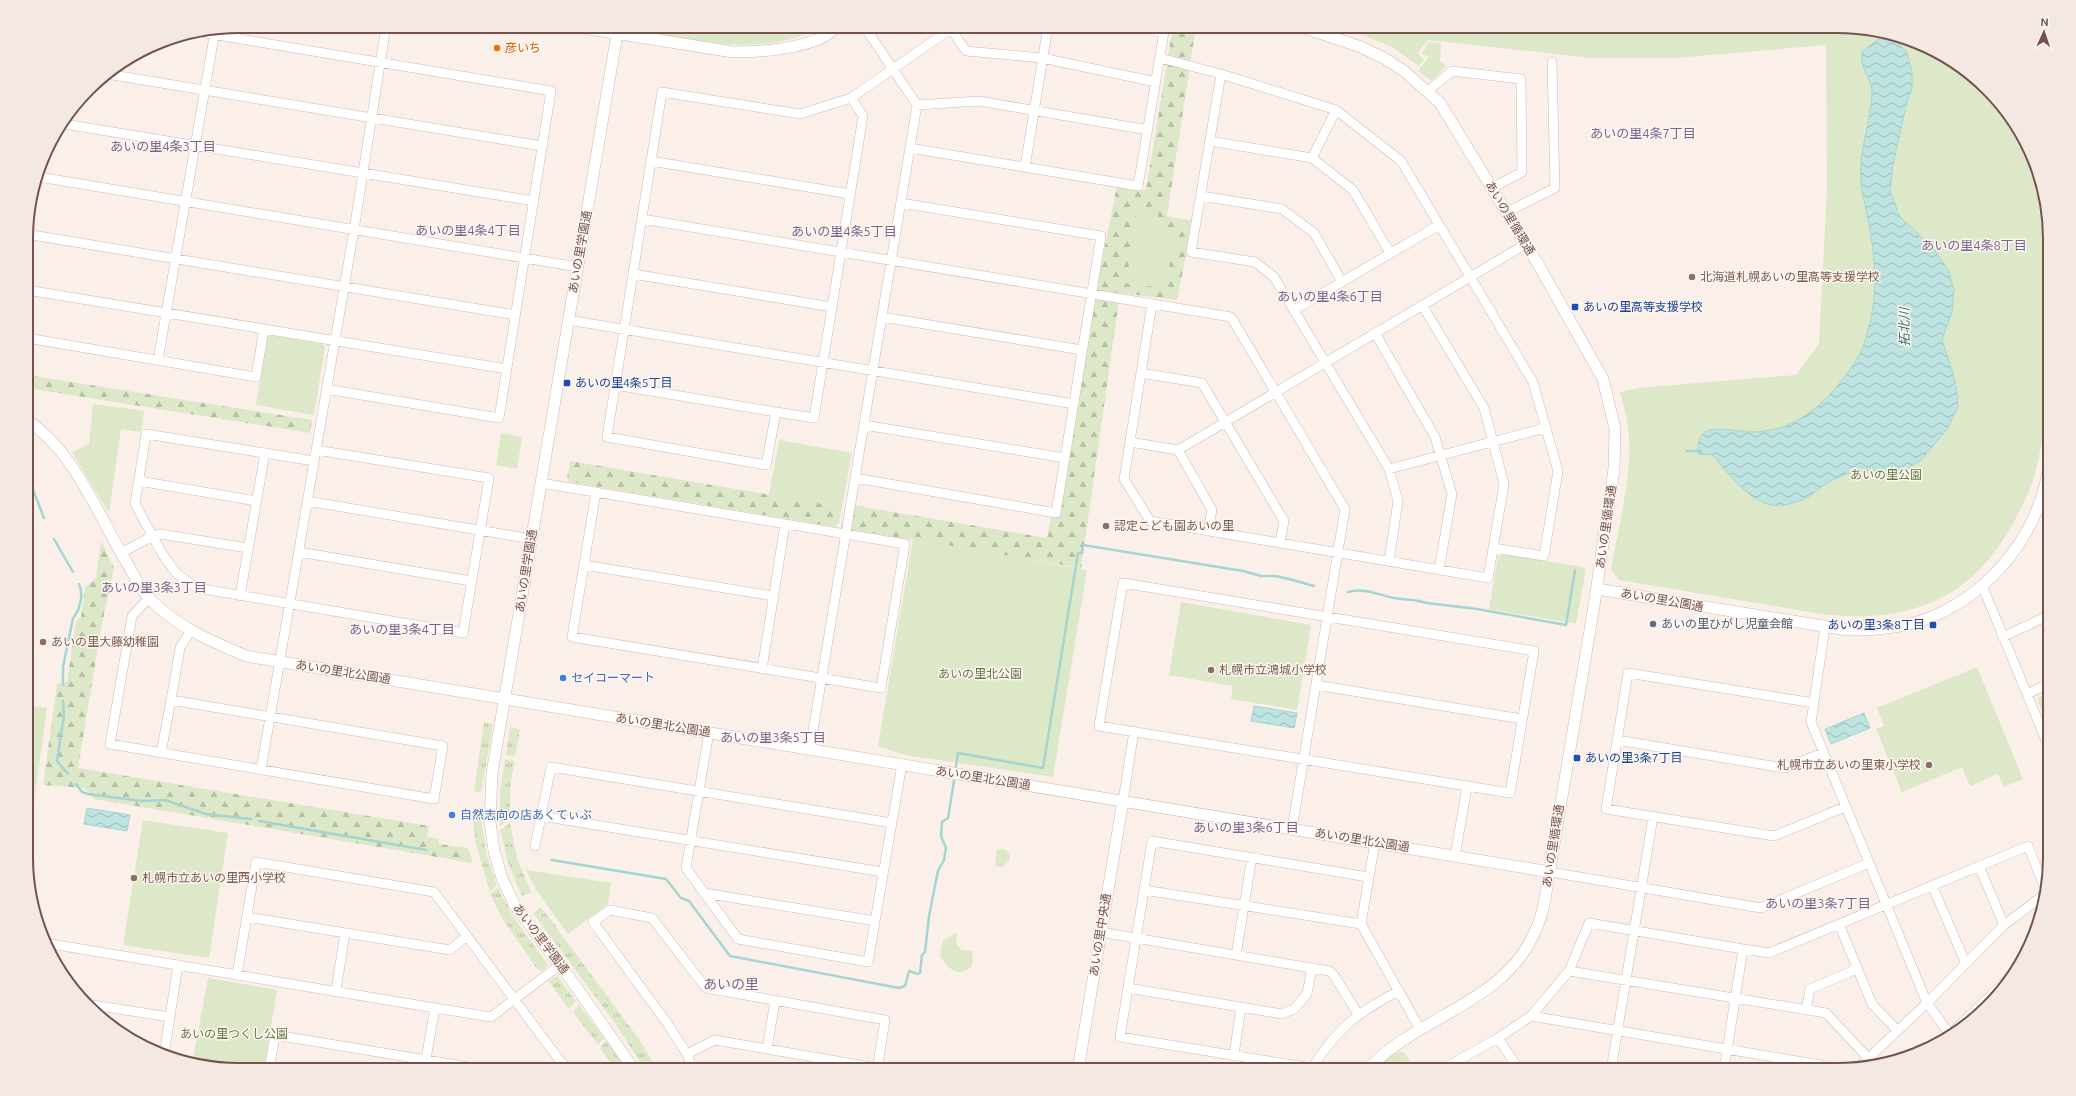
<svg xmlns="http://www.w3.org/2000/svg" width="2076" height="1096" font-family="Ubuntu,'Noto Sans JP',sans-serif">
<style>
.grass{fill:url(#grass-tufts)}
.forest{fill:url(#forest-firs)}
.park{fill:#dce8c8}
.water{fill:url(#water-waves);stroke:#a5d5d2}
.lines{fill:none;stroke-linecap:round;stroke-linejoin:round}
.stream{stroke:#a5d5d2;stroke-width:2.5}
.minor-casing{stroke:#cfb8b2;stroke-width:10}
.tertiary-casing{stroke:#cfb8b2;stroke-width:12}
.minor{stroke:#fff;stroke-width:9}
.tertiary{stroke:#fff;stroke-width:11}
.food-dot{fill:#e8710a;stroke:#fef5ef;stroke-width:1.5}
.education-dot{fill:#8d6e63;stroke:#fef5ef;stroke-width:1.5}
.transit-dot{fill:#1a4fb4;stroke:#fef5ef;stroke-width:1.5}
.service-dot{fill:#5c6f8a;stroke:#fef5ef;stroke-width:1.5}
.shop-dot{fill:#3f7fe0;stroke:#fef5ef;stroke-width:1.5}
.labels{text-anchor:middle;stroke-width:3;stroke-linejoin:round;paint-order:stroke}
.food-label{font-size:12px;fill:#c56008;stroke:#fef5ef;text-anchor:start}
.street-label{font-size:12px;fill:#74534e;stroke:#fef5ef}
.education-label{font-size:12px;fill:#785e54;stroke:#fef5ef;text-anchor:start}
.transit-label{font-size:12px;fill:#164399;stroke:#fef5ef;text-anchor:start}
.park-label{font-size:12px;fill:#617947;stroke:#fef5ef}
.service-label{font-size:12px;fill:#4e5e75;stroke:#fef5ef;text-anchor:start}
.shop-label{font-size:12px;fill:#366cbe;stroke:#fef5ef;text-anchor:start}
.neighbourhood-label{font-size:13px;fill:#796690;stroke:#fef5ef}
.water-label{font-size:13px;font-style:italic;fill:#427875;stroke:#fef5ef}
.quarter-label{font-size:14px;fill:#796690;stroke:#fef5ef}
.rim{fill:none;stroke:#74534e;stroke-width:2}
</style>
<defs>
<pattern id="grass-tufts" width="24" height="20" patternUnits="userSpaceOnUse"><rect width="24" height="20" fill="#dce8c8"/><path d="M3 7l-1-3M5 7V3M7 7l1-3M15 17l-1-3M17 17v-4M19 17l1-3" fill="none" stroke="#b7bfa5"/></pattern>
<pattern id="forest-firs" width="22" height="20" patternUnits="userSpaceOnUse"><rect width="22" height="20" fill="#dce8c8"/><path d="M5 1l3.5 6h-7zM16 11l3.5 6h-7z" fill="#b7bfa5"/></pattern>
<pattern id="water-waves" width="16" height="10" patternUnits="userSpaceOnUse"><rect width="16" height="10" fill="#bee4e1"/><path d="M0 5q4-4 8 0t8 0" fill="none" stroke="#9fbbb9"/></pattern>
</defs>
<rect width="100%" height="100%" fill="#fbf0e9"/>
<path class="grass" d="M484,722L493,724L481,792H474Z
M510,727L520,729L515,756L506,755Z
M505,760L515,761L511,780L509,819L500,826V791Z
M480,813L487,857L497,885L490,892L476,844L472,814Z
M510,823L517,858L531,892L522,896L508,863L500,830Z
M498,888L512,915L548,965L543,971L538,970L504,921L490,894Z
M541,907L639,1039L657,1070H645L615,1023L533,913Z
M557,976L576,1001L569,1009L548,981Z
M579,1005L604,1038L598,1045L573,1012Z
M606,1041L619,1057L626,1070H616L600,1048Z"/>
<path class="forest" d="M1173,26H1196L1167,216L1193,221L1177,300L1120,293L1081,568L841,528L846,504L1047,538L1117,186L1146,190Z
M27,375L312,420L310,433L27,388Z
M570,461L842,507L839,523L835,527L570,482L567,479Z
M101,541L114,568L101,628L78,768L429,826L427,837L439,839V844L468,848L473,863L94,799L84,788L43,785L57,684L67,682L76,621L81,617L85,587L96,578Z"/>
<path class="park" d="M620,26H822C760,61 686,39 620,26Z
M1340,26H1837C1855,28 1875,29 1893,33C1953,50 2011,99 2034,158C2037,167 2039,177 2042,187C2044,195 2047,204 2048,212C2050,223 2048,235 2048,247C2048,272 2048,298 2049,324C2049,372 2048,419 2037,466C2032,488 2023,506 2012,525C1968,605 1901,625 1815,613L1619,580L1611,570C1618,529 1634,469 1628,428C1627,416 1623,404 1620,392L1639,388L1796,375L1819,344L1827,189L1826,45L1674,58H1591L1428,40L1417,53L1424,59L1419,66L1392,47Z
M1429,42L1441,43L1440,61L1446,66L1432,81L1418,71L1429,57L1422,53Z
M1137,210L1158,213L1159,227L1180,230L1177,253C1171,258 1170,261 1169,269C1164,293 1144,286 1126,283Z
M270,335L323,344L325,347L314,415L256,405L266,338Z
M93,404L144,411L141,432L121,429L109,513L72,452L89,444Z
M501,433L522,437L517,469L496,465Z
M779,440L852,453L842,507L769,495Z
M913,539L1087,570L1053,777L905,755L878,746Z
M1504,554L1582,567L1586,569L1576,624L1489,609L1498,556Z
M1181,602L1311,625L1297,710L1231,699L1233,686L1169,675Z
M1977,667L2023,779L2004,787L1998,774L1970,786L1962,767L1902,792L1876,729L1884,726L1877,708Z
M2050,692V730L2038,702L2039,697Z
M27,705L47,708L28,845Z
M143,820L228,833L209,958L123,945Z
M997,849L1006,850L1010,856L1009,861L1004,865L1003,867L995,866Z
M526,870L611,883L608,904L568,934L538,893Z
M957,933L956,944L962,950L973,951L972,966C957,979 949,969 940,956L943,940Z
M208,978L277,990L264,1070H239L192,1064Z
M1403,1051L1416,1070H1373L1386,1057Z"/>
<path class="water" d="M1890,36L1906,51L1912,71V89L1907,102L1893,164L1890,191L1900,217L1934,249L1948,270L1954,289L1952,312L1942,340L1953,373L1957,393L1958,407L1947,429L1920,461L1893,476C1867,464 1844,472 1821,487C1816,491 1810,497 1804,499C1795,503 1780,507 1771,505C1750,501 1726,472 1713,455L1698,454C1698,446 1698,437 1705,432C1715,426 1736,431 1747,432C1798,434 1832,398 1857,359C1864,348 1867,334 1870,322C1878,287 1875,255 1868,220C1866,208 1862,194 1861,182C1858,152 1871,122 1872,92C1872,78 1859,69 1862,52L1881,37Z
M1254,706L1297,713L1294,728L1251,721Z
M1864,713L1870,728L1831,744L1825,729Z
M87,808L130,815L127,831L84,824Z"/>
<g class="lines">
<path class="stream" d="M1886,38V32
M1687,451H1701
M32,487L44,518
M54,539L73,572
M1348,592C1362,587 1380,595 1394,598C1405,600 1416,599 1427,603L1477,609L1566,625L1575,570
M63,685V667L73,618C80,610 84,594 79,584
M63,701L64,715L57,761L68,774
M956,766L958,753L1043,768L1078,553H1082L1083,545L1243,571L1261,576H1275L1289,579L1314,586
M76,784L82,792L88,794L141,801L165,800L206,814L251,819
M259,821L426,850
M552,860L666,879L681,898L689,901L730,956L899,988L905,986L909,971L918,974L920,973L922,955L925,952L929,916L938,871L944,860L946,848L941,836L942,822L948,818L954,781"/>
<g class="minor-casing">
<path id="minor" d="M1134,26L1164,33
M951,29L966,51L1042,58L1156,82
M205,33L551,91L499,418L326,389
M1160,58L1221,74L1336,110L1401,161L1533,382L1558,471L1544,556L1493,548
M107,74L542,146
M1221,74L1191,252L1255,262L1274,277L1389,469L1398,501L1389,561
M1428,91L1452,71L1521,79L1522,172L1492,188
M851,98L863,116L814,418L776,412L766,465L607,437L662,92L800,114L851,98L955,26
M917,105L979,101L1148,130
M64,124L534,201
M1210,141L1312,158L1353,190L1390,253
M910,148L1138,186L1165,26
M1312,158L1336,110
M651,161L850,194
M1025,167L1048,26
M39,177L578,267
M1201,196L1282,209L1314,233L1342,282
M1507,212L1555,188L1552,62
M642,219L1231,317L1345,509L1292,829
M26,234L515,315
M633,274L832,307
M27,290L507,369
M1152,304L1124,479L1150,521L1488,578L1504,484L1484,408L1422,305
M1294,310L1439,225
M882,317L1082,350
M568,320L1074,404
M1375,333L1435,437L1452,494L1439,570
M27,338L256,377L264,329
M158,360L215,31
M1141,373L1202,383L1284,521L1280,543
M615,385L776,412
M864,425L1065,458
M1130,442L1178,450L1526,244
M1178,450L1212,510L1208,531
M314,461L146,434L135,504L163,555L177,574L197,588L463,633L489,478L316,450
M1389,469L1545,428
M855,478L1056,513L1101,236L901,203
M139,481L257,501
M541,483L905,544L881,688L572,637L596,492
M307,501L531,539
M299,552L471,581
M121,553L153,536L160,534L248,548
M584,565L773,596
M1123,583L1534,651L1510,793L1099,726Z
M1982,585L2050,750
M240,596L265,453
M149,598L132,616L110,744L434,799L443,746L171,700L161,753
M1825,627L1811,722L1927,1003L1951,1036
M2003,637L2049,615
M762,669L785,524
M1316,685L1522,719
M2027,694L2050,683
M171,700L180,648L191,630
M1814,703L1628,673L1606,809L1774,836L1845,807
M709,732L686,868L738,939L868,962L902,764
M1617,740L1784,768L1823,753
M810,749L917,105L864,26
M261,770L354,230L386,26
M1123,801L1134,731
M541,816L883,872
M535,846L551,767L892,823
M1455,856L1467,787
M1979,866L2004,925
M1550,872L1761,908L1869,863
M1368,877L1152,841L1120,1037L1312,1068C1337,1029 1357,1012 1399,991
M1932,885L1966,964
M1144,890L1361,924L1420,1029
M704,893L875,921
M247,917L450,950L467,936
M1361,924L1375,842
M1839,924L1872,1004L1897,1030
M1100,932L1329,971L1333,974L1358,1014
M45,943L435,1008L424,1070
M1236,955L1252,857
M1569,971L1826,1013L1868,1058
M237,975L256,862L434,892L567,1070
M1128,988L1282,1014L1294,1009L1307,994L1312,968
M336,991L345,933
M86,1004L170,1017
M435,1008L491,1017L560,965
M1806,1010L1810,989L1857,969
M1531,1016L1821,1065L1825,1070
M1498,1038L1517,1067L1531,1070
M767,1049L775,1001
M687,1054L715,1040L877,1068
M164,1055L178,965
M1234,1055L1241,1007
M1858,1068L1927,1003L2004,925L2045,894
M269,1070L275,1035L487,1070
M554,1070L563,1063
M693,1070L687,1054L667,1023L593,922L610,910L652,918L706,988L885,1020L877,1070
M1441,1070L1498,1038L1531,1016L1569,971L1589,923L1743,949
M1611,1070L1653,817
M1724,1070L1743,949L1769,953L2028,846L2046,891"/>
</g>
<g class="tertiary-casing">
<path id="tertiary" d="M571,26L733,52C761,52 792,50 819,39C826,36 833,30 840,26
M1299,26L1361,47L1384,58L1404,71L1440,103L1538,264L1603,379L1615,429L1614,469L1594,606L1547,886C1545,900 1543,914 1537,927C1506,1005 1420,1013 1367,1070
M617,34L492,773L490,822L494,851L502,878L514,904L577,988L634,1070
M27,420C76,453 97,514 127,563C134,575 140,589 150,599C177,627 211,641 246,656L1550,872
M1597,589L1847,630C1876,630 1906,628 1934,616C1995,589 2039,532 2049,466
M1949,1037L2011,977
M1078,1070L1123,801"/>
</g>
<use href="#minor" class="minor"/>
<use href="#tertiary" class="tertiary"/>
</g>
<circle class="food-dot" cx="497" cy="48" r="4"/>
<g class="education-dot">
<circle cx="1692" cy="277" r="4"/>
<circle cx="1106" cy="526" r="4"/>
<circle cx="43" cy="642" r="4"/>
<circle cx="1211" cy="670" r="4"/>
<circle cx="1929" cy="765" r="4"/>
<circle cx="134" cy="878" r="4"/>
</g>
<g class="transit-dot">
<rect x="1571" y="303" width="8" height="8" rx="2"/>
<rect x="563" y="379" width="8" height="8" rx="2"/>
<rect x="1929" y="621" width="8" height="8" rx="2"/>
<rect x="1573" y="754" width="8" height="8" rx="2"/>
</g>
<circle class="service-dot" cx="1653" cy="624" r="4"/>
<g class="shop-dot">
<circle cx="563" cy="678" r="4"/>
<circle cx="452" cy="815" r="4"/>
</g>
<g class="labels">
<g class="food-label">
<text x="505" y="52">彦いち</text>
</g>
<g class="street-label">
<text transform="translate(1510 218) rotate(59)" y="4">あいの里循環通</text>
<text transform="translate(580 252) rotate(-80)" y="4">あいの里学園通</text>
<text transform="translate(1606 527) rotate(-82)" y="4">あいの里循環通</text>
<text transform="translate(526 571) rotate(-81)" y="4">あいの里学園通</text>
<text transform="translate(1662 600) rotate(10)" y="4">あいの里公園通</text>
<text transform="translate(343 672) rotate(9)" y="4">あいの里北公園通</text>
<text transform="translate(663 725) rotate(9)" y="4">あいの里北公園通</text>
<text transform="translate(983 778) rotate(9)" y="4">あいの里北公園通</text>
<text transform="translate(1362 840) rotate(9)" y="4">あいの里北公園通</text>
<text transform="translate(1553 846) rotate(-81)" y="4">あいの里循環通</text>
<text transform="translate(1100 935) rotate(-81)" y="4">あいの里中央通</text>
<text transform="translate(541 939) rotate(53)" y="4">あいの里学園通</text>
</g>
<g class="education-label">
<text x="1700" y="281">北海道札幌あいの里高等支援学校</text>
<text x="1114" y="530">認定こども園あいの里</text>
<text x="51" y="646">あいの里大藤幼稚園</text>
<text x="1219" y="674">札幌市立鴻城小学校</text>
<text x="1921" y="769" text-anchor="end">札幌市立あいの里東小学校</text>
<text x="142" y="882">札幌市立あいの里西小学校</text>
</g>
<g class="transit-label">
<text x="1583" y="311">あいの里高等支援学校</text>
<text x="575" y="387">あいの里4条5丁目</text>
<text x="1925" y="629" text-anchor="end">あいの里3条8丁目</text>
<text x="1585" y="762">あいの里3条7丁目</text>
</g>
<g class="park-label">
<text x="1886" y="479">あいの里公園</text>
<text x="980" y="678">あいの里北公園</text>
<text x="234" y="1038">あいの里つくし公園</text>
</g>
<g class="service-label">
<text x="1661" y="628">あいの里ひがし児童会館</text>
</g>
<g class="shop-label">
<text x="571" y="682">セイコーマート</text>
<text x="460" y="819">自然志向の店あくてぃぶ</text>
</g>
<g class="neighbourhood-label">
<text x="1643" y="138">あいの里4条7丁目</text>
<text x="163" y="151">あいの里4条3丁目</text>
<text x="468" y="235">あいの里4条4丁目</text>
<text x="844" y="236">あいの里4条5丁目</text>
<text x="1974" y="250">あいの里4条8丁目</text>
<text x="1330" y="301">あいの里4条6丁目</text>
<text x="154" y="592">あいの里3条3丁目</text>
<text x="402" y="634">あいの里3条4丁目</text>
<text x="773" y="742">あいの里3条5丁目</text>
<text x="1246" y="832">あいの里3条6丁目</text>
<text x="1818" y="908">あいの里3条7丁目</text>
</g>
<g class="water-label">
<text transform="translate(1904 327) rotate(-91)" y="5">拓北川</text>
</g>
<g class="quarter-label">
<text x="731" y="989">あいの里</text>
</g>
</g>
<path d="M0 0H2076V1096H0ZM239 33H1837A206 206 0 0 1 2043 239V857A206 206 0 0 1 1837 1063H239A206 206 0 0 1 33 857V239A206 206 0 0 1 239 33Z" fill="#f3e8e2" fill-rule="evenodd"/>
<path class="rim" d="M239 33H1837A206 206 0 0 1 2043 239V857A206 206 0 0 1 1837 1063H239A206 206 0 0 1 33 857V239A206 206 0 0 1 239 33Z"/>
<g transform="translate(2044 32) rotate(3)" stroke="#fef5ef" stroke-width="3" paint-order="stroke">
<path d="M0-3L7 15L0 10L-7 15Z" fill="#74534e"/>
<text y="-6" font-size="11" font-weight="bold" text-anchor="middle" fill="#74534e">N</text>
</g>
</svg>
